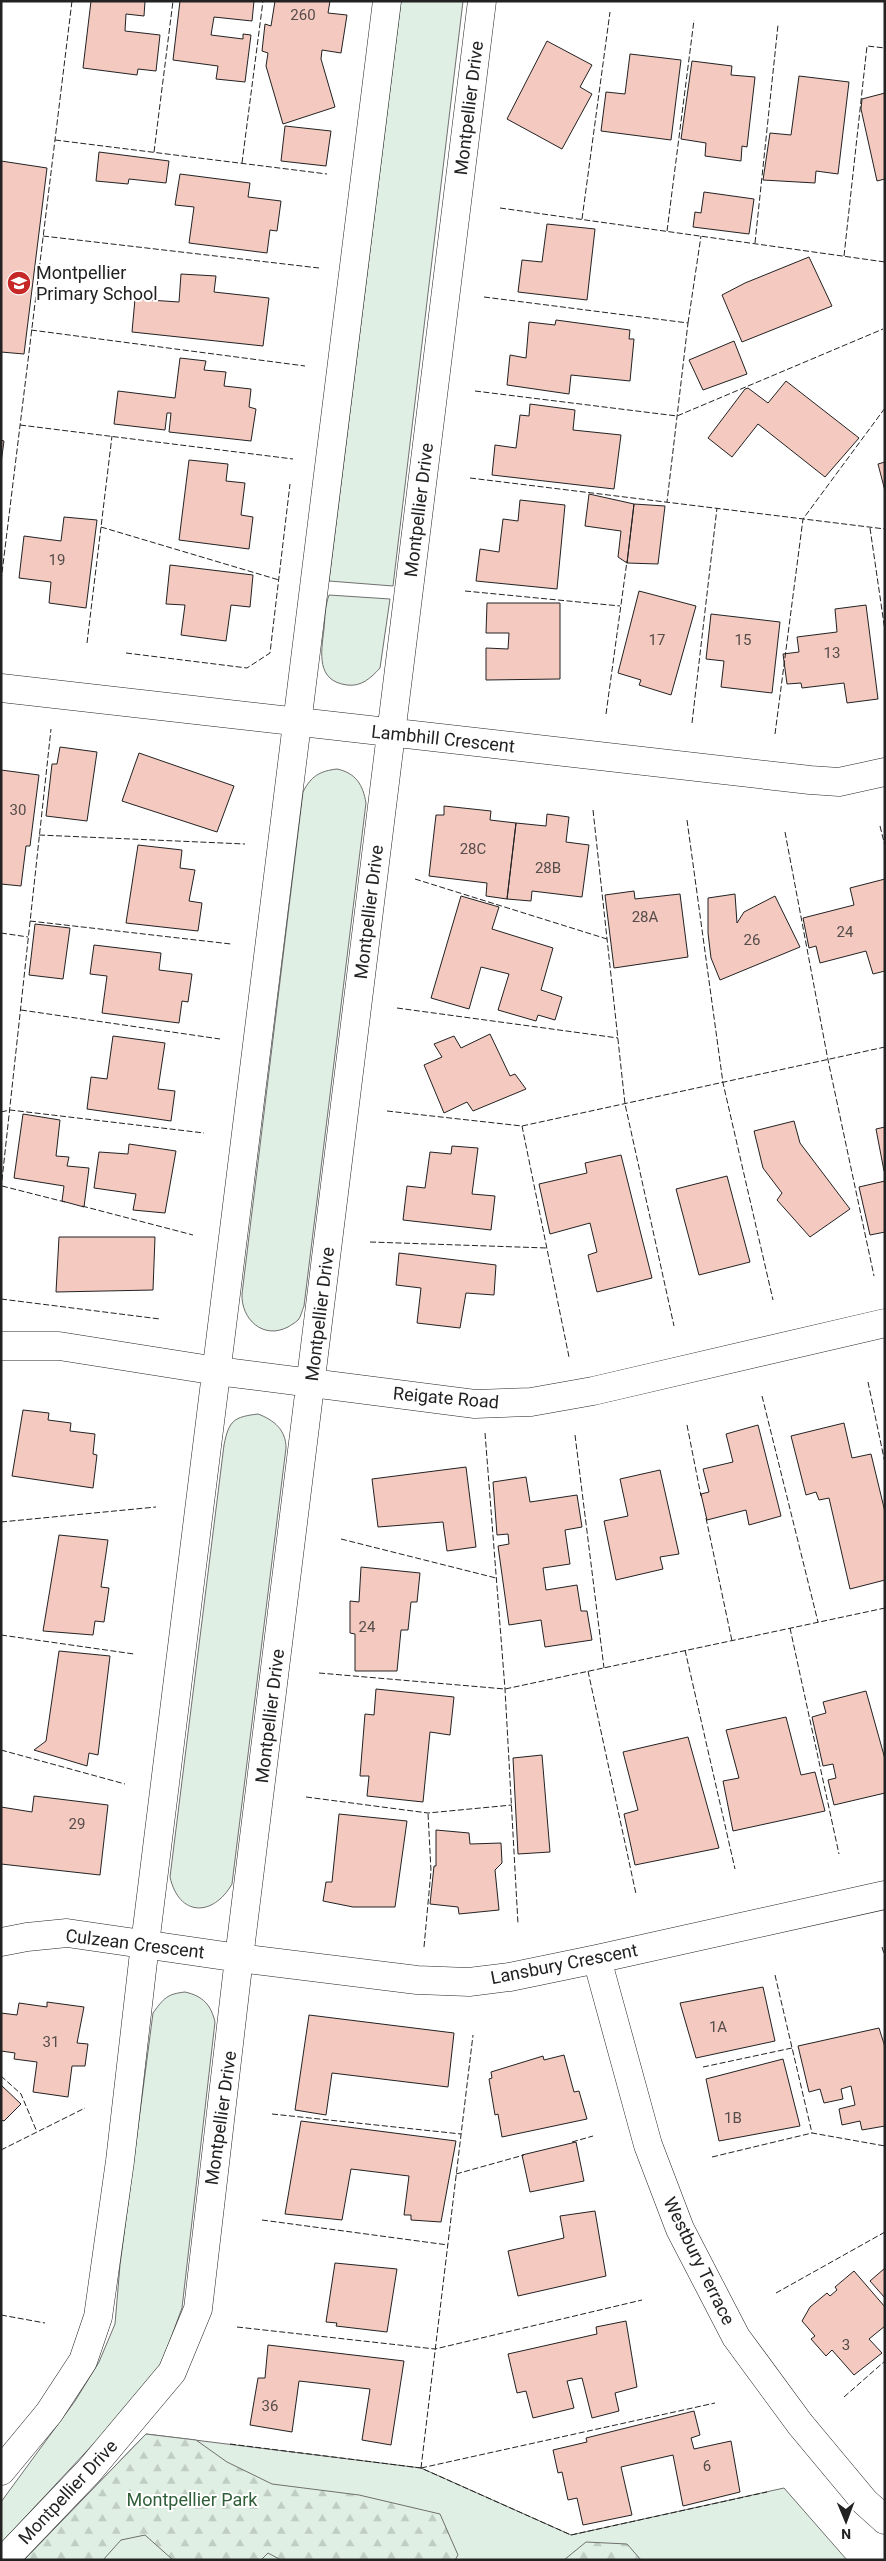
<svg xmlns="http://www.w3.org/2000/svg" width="886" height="2561" font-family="Roboto,sans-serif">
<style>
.green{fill:#e0efe3;stroke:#6f6f6f}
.forest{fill:url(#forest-firs);stroke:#6f6f6f}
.building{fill:#f3c9c0;stroke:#222}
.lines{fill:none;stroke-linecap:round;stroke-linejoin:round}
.street-casing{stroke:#222;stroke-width:29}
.street{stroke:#fff;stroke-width:28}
.fence{stroke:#222;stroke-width:1;stroke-dasharray:6 2.5;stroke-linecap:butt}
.labels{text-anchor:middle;stroke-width:4;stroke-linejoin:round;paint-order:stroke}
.number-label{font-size:15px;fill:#564c4a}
.street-label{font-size:18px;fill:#222;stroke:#fff}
.poi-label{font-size:18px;fill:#222;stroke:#fff;text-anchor:start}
.park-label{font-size:18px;fill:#2f5e38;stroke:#fff}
</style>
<defs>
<pattern id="forest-firs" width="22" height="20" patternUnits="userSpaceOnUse" patternTransform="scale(1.25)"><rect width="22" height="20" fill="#e0efe3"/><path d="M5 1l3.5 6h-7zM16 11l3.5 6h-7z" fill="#c0cdc2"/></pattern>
</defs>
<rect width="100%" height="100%" fill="#fff"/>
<path class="green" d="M401,1H463L393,586L329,581Z
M329,595L390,599L380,668C371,678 361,687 347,685C316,681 321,653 324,629C325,618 325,606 329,595Z
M337,769C356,773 363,785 366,803L304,1306C302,1310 301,1317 298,1320C295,1323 291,1325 288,1327C263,1340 241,1319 242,1294L303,792C311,776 320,771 337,769Z
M258,1414C274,1420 286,1430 286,1448L232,1884C213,1917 179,1917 170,1877L224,1445C229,1420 234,1417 258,1414Z
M185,1992C203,1996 211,2005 215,2022L182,2308L165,2354L153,2380L1,2543V2502L75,2401L99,2362L115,2324L120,2265L153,2013C164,1998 167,1994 185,1992Z
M146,2434L421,2468L571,2535L784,2488L847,2560H24Z"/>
<path class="forest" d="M146,2434L196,2440L227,2462L272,2484L359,2495L440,2514L458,2555L455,2560H281L268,2553L261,2560H173L145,2535L121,2540L103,2560H24Z
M586,2542L627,2544L641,2560H564Z"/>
<path class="building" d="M91,1H145L144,16L126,14L125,31L160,35L156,71L138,69L137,75L83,68Z
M180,1H254L252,21L214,17L211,35L243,39V34L251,35L245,82L216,79L218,66L173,60Z
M275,1H330L328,13L347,15L341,53L322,50L321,59L335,107L283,124L266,66L268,53L262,51L265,24L271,26Z
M547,41L592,65L580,87L592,94L562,149L507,119Z
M630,54L681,60L671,140L601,131L606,92L625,94Z
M692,61L732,66L731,75L755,77L747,147L742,146L741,161L705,156L706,143L681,139Z
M799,76L849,82L838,174L816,171L815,183L763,180L770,133L791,135Z
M885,93V179L877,181L861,109L862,99Z
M285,126L331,131L326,166L281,161Z
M99,152L169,161L166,183L129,179L128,184L96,181Z
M1,161L47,168L24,354L1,352Z
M180,174L250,183L248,197L281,201L277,231L270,230L267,253L189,243L194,207L175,205Z
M704,192L754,199L749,234L693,227L695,212L701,213Z
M547,224L595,229L587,300L518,292L522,260L542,262Z
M809,257L832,306L742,342L722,295L745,283Z
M181,274L216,276L214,292L269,298L263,346L132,332L135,299L179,302Z
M556,320L630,330L629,339H634L630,381L571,375L569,394L507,385L510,355L526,358L529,322L555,325Z
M734,341L747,374L703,390L689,360Z
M180,358L206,361L204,370L226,372L224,386L251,389L249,407L256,409L251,441L169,432L171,413H167L165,430L114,424L118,391L175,398Z
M786,381L859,438L825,477L758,424L732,457L708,438L745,389L748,388L768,403Z
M530,404L575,410L573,430L621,435L614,489L492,475L495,445L516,448L520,415L529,416Z
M1,440L4,441L1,463Z
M189,460L228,464L226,481L245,483L241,515L253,517L249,549L179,540Z
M885,462V491L878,464Z
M589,494L634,504L627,563L618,557L621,531L585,526Z
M520,500L565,505L557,589L476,581L480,549L499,552L503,519L518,521Z
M634,504L665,506L658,564L627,563Z
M64,517L97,520L86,608L49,603L51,582L19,578L24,536L61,541Z
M170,565L253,575L250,607L231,605L226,641L181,635L185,605L166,604Z
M639,591L696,606L671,695L639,685L641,680L618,673Z
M487,603H560V679L486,680V648L508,649L509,633H486Z
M866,605L878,699L847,703L844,683L802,688L801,683L787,684L783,654L799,652L797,637L837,632L835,609Z
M711,614L780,622L772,693L721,687L724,661L706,659Z
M60,747L97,752L87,821L46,816L52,764H57Z
M139,753L234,786L217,832L122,801Z
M1,770L39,775L30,846H26L21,886L1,884Z
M444,806L491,811L490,820L516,823L507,899L486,896L487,883L429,876L436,815H444Z
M547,814L569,817L566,842L589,845L582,897L532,891L531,901L507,899L516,823L546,826Z
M138,845L182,850L180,868L195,870L189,901L202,903L198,931L126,923Z
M885,879V971L873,974L866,951L820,963L816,946L809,948L803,918L854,905L850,888Z
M634,891L635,899L680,894L688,957L614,968L605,895Z
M735,894L737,923L744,912L775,896L800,947L720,980L711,958L708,933V898Z
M461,896L499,907L492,929L553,948L541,990L562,997L555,1020L538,1015L536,1021L498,1010L509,974L481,967L469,1009L431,998Z
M35,924L70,928L63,979L29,975Z
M94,945L161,953L159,970L192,974L188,1002L182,1001L179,1023L102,1013L107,976L90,974Z
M490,1034L510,1076L515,1074L526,1089L473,1111L467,1102L444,1113L424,1065L442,1057L434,1044L454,1036L461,1048Z
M113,1036L165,1043L158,1089L175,1091L171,1121L87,1109L91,1077L107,1079Z
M23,1114L60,1120L56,1156L69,1157L67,1166L89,1168L84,1207L62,1201L64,1186L14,1178Z
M794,1121L800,1143L850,1209L810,1237L777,1200L782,1193L763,1168L754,1131Z
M885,1127V1171H884L876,1129Z
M129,1144L176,1151L165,1213L133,1210L136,1194L94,1188L99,1152L128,1154Z
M452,1146L478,1148L472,1194L495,1196L491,1230L403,1220L407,1186L425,1188L430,1152L451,1154Z
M621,1155L652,1278L597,1292L588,1255L597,1252L590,1223L550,1234L539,1184L587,1173L585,1163Z
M727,1176L750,1262L699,1275L676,1189Z
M885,1181V1232L870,1235L859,1187Z
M59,1237H155L153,1290L56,1292Z
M399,1253L496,1265L494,1295L466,1293L460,1328L417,1323L421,1288L396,1285Z
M23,1410L49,1413L48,1420L71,1423L70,1431L95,1434L93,1454L97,1455L93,1488L12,1476Z
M844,1423L852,1458L871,1454L885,1512V1580L850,1589L829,1498L819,1500L816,1492L806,1495L791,1436Z
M758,1425L781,1516L749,1525L746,1510L707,1520L701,1494L709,1492L703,1469L733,1462L726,1434Z
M466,1467L476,1547L447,1551L443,1522L378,1527L372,1479Z
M660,1470L679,1554L660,1557L663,1569L616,1580L604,1521L628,1516L620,1479Z
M526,1477L530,1502L577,1495L582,1527L565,1530L570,1564L543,1568L546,1590L577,1585L581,1611H587L592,1640L545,1647L541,1620L509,1625L498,1546L509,1544L508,1534L497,1535L493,1482Z
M59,1535L108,1540L101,1587L109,1588L104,1622L95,1621L93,1635L43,1631Z
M361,1567L420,1573L417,1602H411L408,1630H401L397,1671H355V1634L350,1633V1601L359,1602Z
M59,1651L110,1656L98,1755L89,1753L87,1766L34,1750L46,1741Z
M376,1689L454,1697L450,1735L430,1732L423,1802L367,1796L369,1776H360L365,1714L374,1715Z
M866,1691L885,1759V1793L834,1805L828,1780L836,1778L833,1764L823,1766L812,1717L826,1713L823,1702Z
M786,1717L801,1775L815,1772L825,1811L733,1831L723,1781L739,1778L726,1730Z
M688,1737L719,1848L635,1865L624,1814L638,1810L623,1752Z
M542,1755L550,1852L518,1854L513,1758Z
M34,1796L108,1805L100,1875L1,1864V1807L32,1812Z
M339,1814L407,1821L395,1907H353L323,1901L326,1882H332Z
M436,1830L469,1833L470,1844L501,1843L502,1863L495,1870L499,1910L459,1914L458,1907L430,1904L434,1866H436Z
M763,1987L775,2041L696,2058L680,2003Z
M47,2002L84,2007L77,2043L88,2044L85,2066H72L68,2097L33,2092L37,2062L14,2059L15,2053L1,2051V2013L17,2015L19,2003L47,2007Z
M309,2015L454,2033L448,2087L332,2073L326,2115L295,2110Z
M879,2028L885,2047V2126L862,2130L860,2121L842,2125L839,2109L855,2105L851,2086L841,2089L843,2099L824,2103L820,2089L809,2092L798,2046Z
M564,2055L574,2092L579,2091L587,2119L502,2137L498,2114L495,2115L489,2079L492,2078L491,2072L543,2056L544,2060Z
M783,2059L800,2126L719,2141L706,2079Z
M1,2085L21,2104L4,2121L1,2120Z
M301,2121L456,2141L441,2222L411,2220V2215H404L409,2176L351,2169L342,2220L285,2214Z
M576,2142L584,2181L530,2192L522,2155Z
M595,2211L606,2276L518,2296L508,2251L564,2238L560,2216Z
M335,2263L397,2269L387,2332L336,2326L337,2323L326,2322Z
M885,2268V2298L870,2281Z
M854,2271L885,2307V2326L869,2339L882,2353L854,2375L832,2350L826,2356L811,2339L815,2336L802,2321L810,2307L827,2293L830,2296L837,2290L835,2287Z
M626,2321L637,2387L615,2393L619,2411L592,2418L582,2378L567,2381L574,2408L533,2418L526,2391L517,2393L508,2354L597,2334L596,2327Z
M268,2345L404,2361L391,2445L362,2440L370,2389L299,2381L292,2432L250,2425L258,2378H265Z
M694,2411L700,2435L691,2438L694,2449L731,2441L740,2492L683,2506L673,2455L621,2467L632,2515L583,2525L577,2498L568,2500L562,2472L558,2473L553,2450L587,2442L586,2438Z"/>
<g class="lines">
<g class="street-casing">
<path id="street" d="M1,688L810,780L839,782L885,772
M1,1346H59L217,1371L475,1404L531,1402L593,1391L885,1323
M1,1942L27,1937L67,1933L239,1958L417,1980L469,1982L510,1977L597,1959L885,1895
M597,1959L648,2145L680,2229L736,2337L800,2424L865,2502L885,2520
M1,2471L49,2413L83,2361L98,2317L120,2161L145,1944L387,1
M4,2560L89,2471L172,2372L198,2309L239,1958L482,1"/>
</g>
<use href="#street" class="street"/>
<path class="fence" d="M55,140L327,174
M154,152L173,1
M242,163L263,1
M500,208L885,262
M582,219L610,12
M667,231L694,20
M43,236L319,268
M755,243L778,25
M844,256L867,46L885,48
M484,297L688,323L667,502
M688,323L701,236
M31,330L305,366
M475,391L677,416L883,329
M20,425L293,459
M470,478L885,529
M101,527L279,580
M870,528L885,631
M1,581L72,1
M465,591L620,606
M87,643L112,436
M126,653L247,668L270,653L290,484
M606,714L627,561
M692,723L717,508
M775,734L803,519L885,408
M593,810L625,1104L674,1326
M687,820L723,1083L773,1300
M880,826L885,846
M785,832L828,1060L874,1276
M39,835L245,844
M415,879L607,939
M30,921L231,944
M1,933L28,937
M397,1008L618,1038
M21,1010L220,1039
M387,1111L522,1126L885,1047
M1,1112L10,1110L204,1133
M522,1126L569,1357
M2,1186L65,1202
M1,1189L51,729
M82,1206L193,1235
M370,1242L547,1248
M1,1299L160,1319
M868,1382L885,1463
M762,1396L818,1622
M687,1425L701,1496
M485,1433L505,1689L518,1924
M575,1435L604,1668
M706,1518L732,1641
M1,1522L156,1507
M341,1539L496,1578
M790,1628L839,1854
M1,1635L134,1654
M685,1650L735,1869
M588,1671L636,1894
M319,1673L505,1689L885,1608
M1,1750L125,1784
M306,1797L428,1813L512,1805
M424,1947L431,1871L428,1813
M882,1947L885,1957
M775,1975L812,2133
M703,2067L792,2048
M1,2076L21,2094L37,2132
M272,2114L461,2134
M572,2142L593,2136
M1,2150L85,2108
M712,2157L812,2133L885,2146
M456,2174L524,2155
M262,2220L448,2245
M776,2293L885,2232
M1,2315L45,2323
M237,2327L435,2349L642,2300
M844,2397L885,2361
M230,2444L421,2468L571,2535L767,2492
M421,2468L473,2035
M421,2468L715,2403"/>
</g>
<defs>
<g id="school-disc" transform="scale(1.25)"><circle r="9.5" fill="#c62828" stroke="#fff"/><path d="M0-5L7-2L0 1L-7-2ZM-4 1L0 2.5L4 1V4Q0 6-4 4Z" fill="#fff"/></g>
</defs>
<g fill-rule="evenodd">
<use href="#school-disc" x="19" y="283"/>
</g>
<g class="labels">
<g class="number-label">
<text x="303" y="20">260</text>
<text x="57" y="565">19</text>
<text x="657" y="645">17</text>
<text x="743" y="645">15</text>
<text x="832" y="658">13</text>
<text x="18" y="815">30</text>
<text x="473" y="854">28C</text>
<text x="548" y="873">28B</text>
<text x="645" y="922">28A</text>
<text x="845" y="937">24</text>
<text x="752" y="945">26</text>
<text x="367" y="1632">24</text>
<text x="77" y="1829">29</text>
<text x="718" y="2032">1A</text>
<text x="51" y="2047">31</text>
<text x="733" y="2123">1B</text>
<text x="846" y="2350">3</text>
<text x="270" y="2411">36</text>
<text x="707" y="2471">6</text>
</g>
<g class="street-label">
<text transform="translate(469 108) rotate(-83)" y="6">Montpellier Drive</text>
<text transform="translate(419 510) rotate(-83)" y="6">Montpellier Drive</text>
<text transform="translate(443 739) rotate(6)" y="6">Lambhill Crescent</text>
<text transform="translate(369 912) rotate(-83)" y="6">Montpellier Drive</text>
<text transform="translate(320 1314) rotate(-83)" y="6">Montpellier Drive</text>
<text transform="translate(446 1398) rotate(5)" y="6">Reigate Road</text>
<text transform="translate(270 1716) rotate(-83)" y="6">Montpellier Drive</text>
<text transform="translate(135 1944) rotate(7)" y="6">Culzean Crescent</text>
<text transform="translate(564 1964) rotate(-11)" y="6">Lansbury Crescent</text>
<text transform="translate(221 2118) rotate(-82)" y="6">Montpellier Drive</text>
<text transform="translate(699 2261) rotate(64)" y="6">Westbury Terrace</text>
<text transform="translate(68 2492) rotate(-47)" y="6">Montpellier Drive</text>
</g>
<g class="poi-label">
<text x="36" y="279">Montpellier<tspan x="36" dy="21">Primary School</tspan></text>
</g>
<g class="park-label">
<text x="192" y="2506">Montpellier Park</text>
</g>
</g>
<rect width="886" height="2561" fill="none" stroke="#222222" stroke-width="5"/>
<g transform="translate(846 2521) rotate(179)" stroke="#ffffff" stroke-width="4" paint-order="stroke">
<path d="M0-4L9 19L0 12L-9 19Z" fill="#222222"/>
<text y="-8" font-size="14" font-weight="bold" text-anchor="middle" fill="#222222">N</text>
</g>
</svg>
